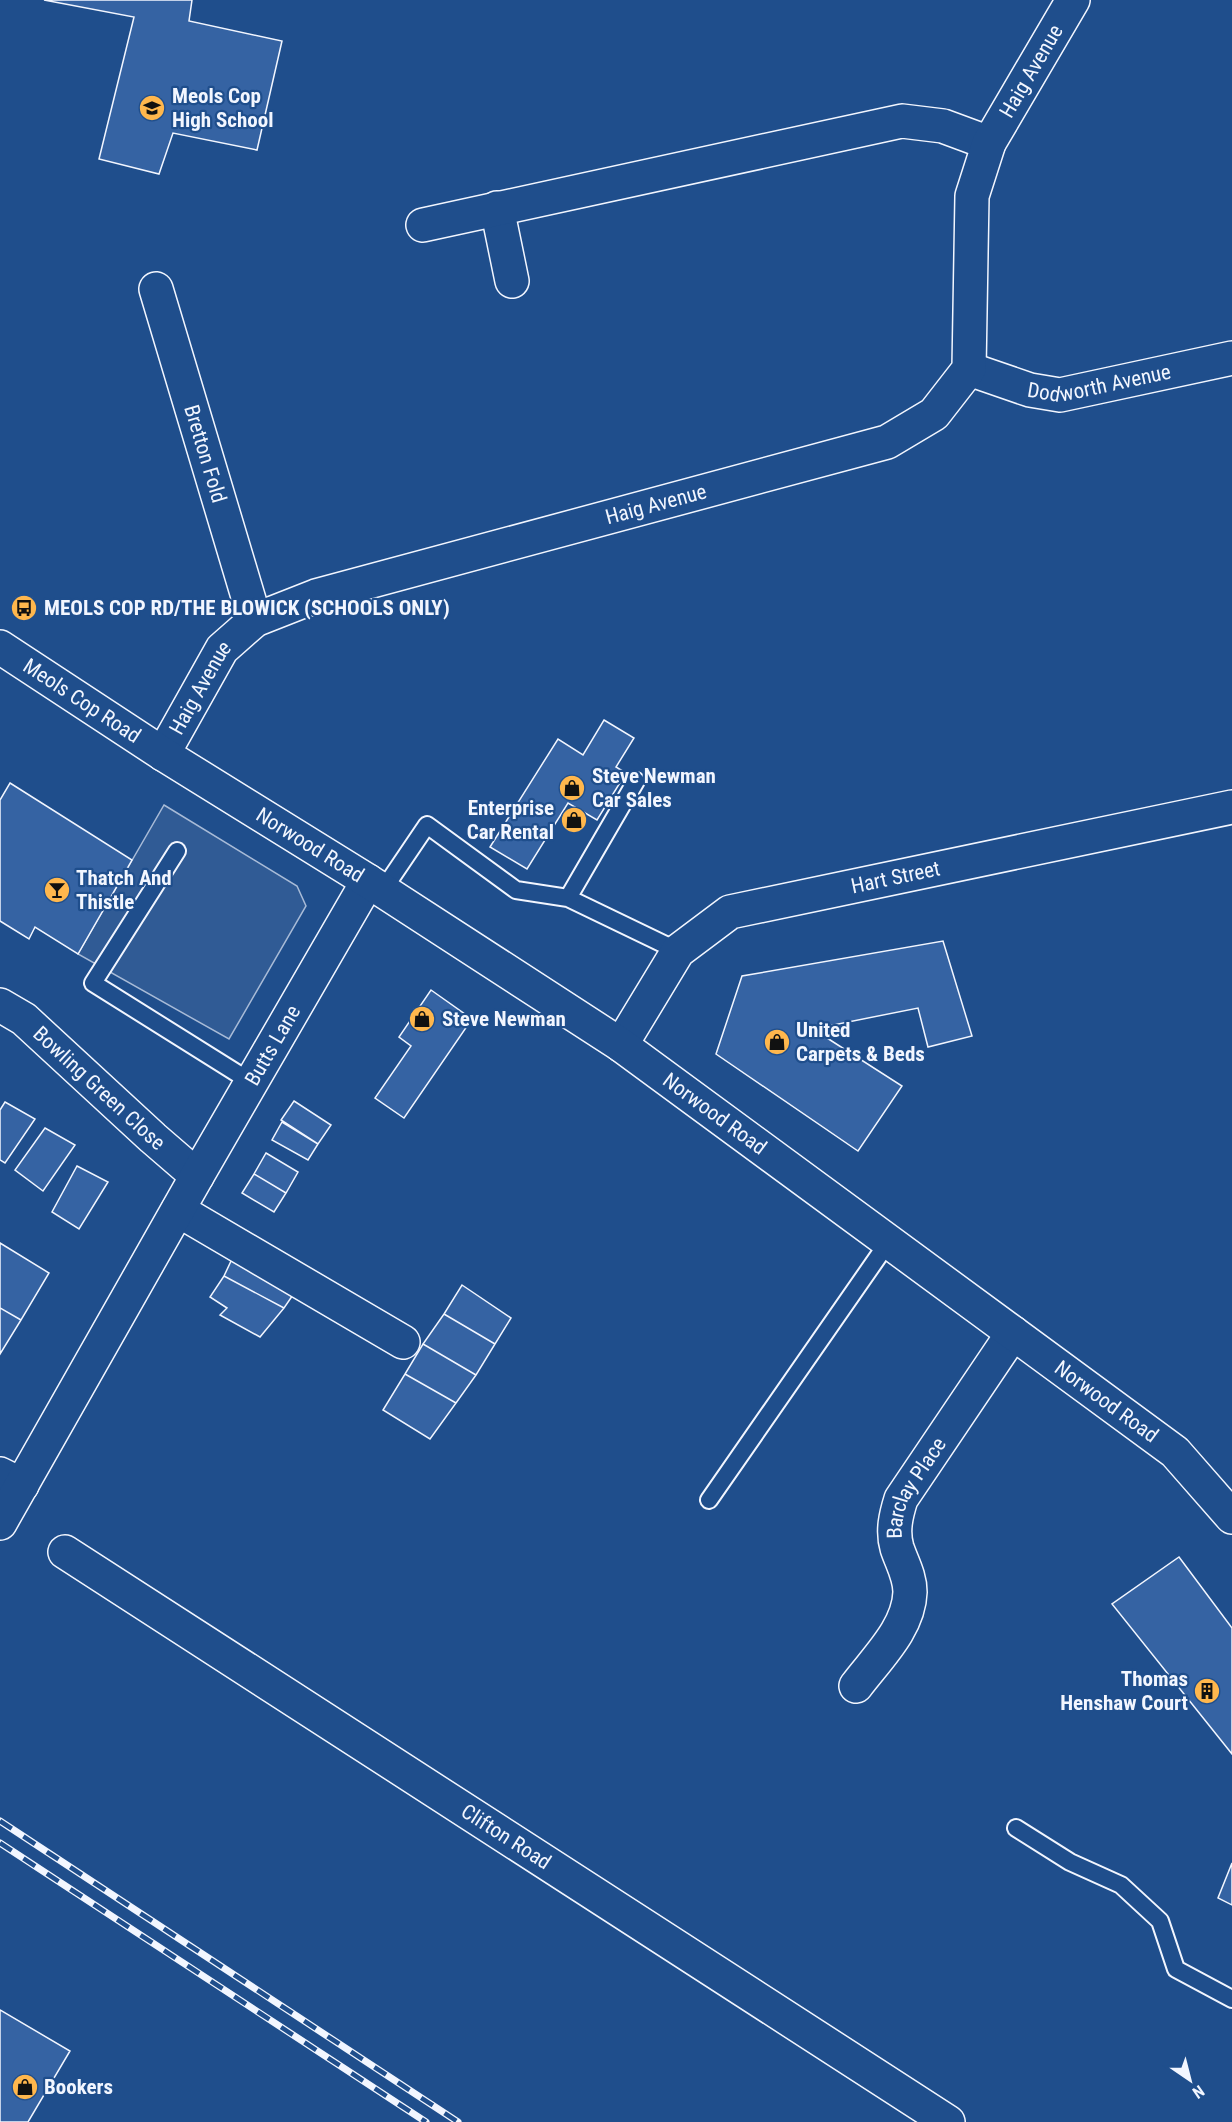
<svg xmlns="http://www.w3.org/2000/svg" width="1232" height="2122" font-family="'Roboto Condensed',sans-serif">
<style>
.built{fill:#305b95;stroke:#a8bbd7;stroke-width:1.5}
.building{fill:#3563a3;stroke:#f2f6ff;stroke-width:1.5}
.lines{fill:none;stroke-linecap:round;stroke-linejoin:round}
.service-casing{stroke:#f2f6ff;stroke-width:20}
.minor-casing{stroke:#f2f6ff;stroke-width:36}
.tertiary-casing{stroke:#f2f6ff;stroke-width:36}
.secondary-casing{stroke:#f2f6ff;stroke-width:36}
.service{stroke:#1f4e8c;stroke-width:16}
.minor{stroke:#1f4e8c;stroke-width:33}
.tertiary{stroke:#1f4e8c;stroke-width:33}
.secondary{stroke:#1f4e8c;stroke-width:33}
.rail-casing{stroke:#f2f6ff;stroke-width:7}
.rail{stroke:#1f4e8c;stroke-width:4.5;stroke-dasharray:14;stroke-linecap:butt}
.labels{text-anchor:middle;stroke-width:4.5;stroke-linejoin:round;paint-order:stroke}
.street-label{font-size:21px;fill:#f2f6ff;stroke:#1f4e8c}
.poi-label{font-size:21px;font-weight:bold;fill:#f2f6ff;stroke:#1f4e8c;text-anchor:start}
</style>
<rect width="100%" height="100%" fill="#1f4e8c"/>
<path class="built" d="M164,805L297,886L306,906L229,1039L78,954Z"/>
<path class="building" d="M44,0H192L189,21L282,41L257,150L173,133L159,174L99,159L134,17Z
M604,720L634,738L616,767L626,773L597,820L568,803L527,869L490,847L558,739L583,755Z
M10,783L132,860L78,954L35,927L29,939L0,921V800Z
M943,941L972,1036L928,1047L918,1008L813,1029L902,1086L858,1151L716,1054L742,976Z
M431,990L472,1019L404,1118L375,1098L411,1046L399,1037Z
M294,1101L331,1125L318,1144L281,1120Z
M5,1102L35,1119L5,1163L0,1160V1110Z
M282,1122L318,1144L308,1160L272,1140Z
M45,1128L75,1145L43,1191L15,1170Z
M266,1153L298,1172L286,1193L254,1174Z
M77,1166L108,1182L79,1229L52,1212Z
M254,1174L286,1193L274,1212L242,1193Z
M0,1243L49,1273L21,1320L0,1308Z
M232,1259L297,1289L284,1308L224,1276Z
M224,1276L284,1308L260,1337L220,1315L227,1308L210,1297Z
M462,1285L511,1318L495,1344L444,1314Z
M0,1308L21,1320L0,1354Z
M444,1314L495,1344L476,1375L423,1344Z
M423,1344L476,1375L456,1403L405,1374Z
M405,1374L456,1403L430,1439L383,1410Z
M1179,1557L1232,1628V1754L1112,1604Z
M1232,1863V1905L1218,1898Z
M0,2010L70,2051L28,2122H0Z"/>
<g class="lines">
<g class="service-casing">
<path id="service" d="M636,781L568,898L678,951
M177,851L93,983L251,1082
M383,890L427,825L516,890L568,898
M709,1500L889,1241
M1016,1828L1070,1862L1121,1885L1160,1921L1176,1969L1232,1999"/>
</g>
<g class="minor-casing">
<g id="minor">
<path d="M497,208L512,281"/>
<path d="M423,225L902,121L943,126L989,143"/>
<path id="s1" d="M156,289L255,620"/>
<path id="s2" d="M969,369L1030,390L1060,395L1232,358"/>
<path id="s3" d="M0,1005L24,1019L153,1138L197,1176"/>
<path id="s4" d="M621,1045L678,951L730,912L1232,807"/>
<path d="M178,1210L403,1342"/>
<path d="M0,1474L22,1485"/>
<path id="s5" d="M65,1552L948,2122"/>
<path id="s6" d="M856,1686C877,1658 909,1628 910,1592C910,1576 902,1563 897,1548C892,1531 896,1515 901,1499L1013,1333"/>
</g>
</g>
<g class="tertiary-casing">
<g id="tertiary">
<path id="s7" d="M163,754L222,649L255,620L316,596L887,442L934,414L969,369L972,196L989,143L1073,0"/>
<path id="s8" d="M0,1523L197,1176L368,881"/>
</g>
</g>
<g class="secondary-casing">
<g id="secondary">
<path id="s9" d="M0,647L163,754L368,881L621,1045L1175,1452L1232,1517"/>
</g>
</g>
<use href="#service" class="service"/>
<use href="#minor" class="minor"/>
<use href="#tertiary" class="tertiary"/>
<use href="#secondary" class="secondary"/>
<g class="rail-casing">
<path id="rail" d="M0,1821L458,2122
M0,1843L426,2122"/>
</g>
<use href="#rail" class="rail"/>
</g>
<defs>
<g id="school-disc" transform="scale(1.35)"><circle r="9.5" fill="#ffb74d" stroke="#1f4e8c"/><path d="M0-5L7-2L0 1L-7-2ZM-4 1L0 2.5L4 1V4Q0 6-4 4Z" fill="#111"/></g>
<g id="bus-disc" transform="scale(1.35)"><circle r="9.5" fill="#ffb74d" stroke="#1f4e8c"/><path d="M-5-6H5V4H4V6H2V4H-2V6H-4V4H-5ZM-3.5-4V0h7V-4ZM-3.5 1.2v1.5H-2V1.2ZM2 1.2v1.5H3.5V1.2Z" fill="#111"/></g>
<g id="shop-disc" transform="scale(1.35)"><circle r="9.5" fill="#ffb74d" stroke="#1f4e8c"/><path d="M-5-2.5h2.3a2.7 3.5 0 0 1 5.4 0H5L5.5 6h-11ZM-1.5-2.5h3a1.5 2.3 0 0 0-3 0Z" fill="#111"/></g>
<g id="bar-disc" transform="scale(1.35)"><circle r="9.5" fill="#ffb74d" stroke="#1f4e8c"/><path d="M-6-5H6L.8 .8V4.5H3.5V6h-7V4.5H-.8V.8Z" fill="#111"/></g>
<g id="building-disc" transform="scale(1.35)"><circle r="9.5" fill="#ffb74d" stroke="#1f4e8c"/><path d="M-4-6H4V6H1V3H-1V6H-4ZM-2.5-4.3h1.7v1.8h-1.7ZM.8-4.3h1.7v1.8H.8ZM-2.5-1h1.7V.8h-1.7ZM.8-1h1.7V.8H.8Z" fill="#111"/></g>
</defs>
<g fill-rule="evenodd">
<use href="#school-disc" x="152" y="108"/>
<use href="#bus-disc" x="24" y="608"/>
<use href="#shop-disc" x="572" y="788"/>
<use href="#shop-disc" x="574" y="820"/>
<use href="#bar-disc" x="57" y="890"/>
<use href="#shop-disc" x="422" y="1019"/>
<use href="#shop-disc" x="777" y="1042"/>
<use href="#building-disc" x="1207" y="1691"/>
<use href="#shop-disc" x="25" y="2087"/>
</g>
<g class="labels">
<g class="street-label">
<text dy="7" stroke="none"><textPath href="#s7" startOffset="1245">Haig Avenue</textPath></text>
<text dy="7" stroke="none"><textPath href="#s2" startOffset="135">Dodworth Avenue</textPath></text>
<text dy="7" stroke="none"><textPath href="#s1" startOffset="172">Bretton Fold</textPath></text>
<text dy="7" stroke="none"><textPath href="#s7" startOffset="582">Haig Avenue</textPath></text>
<text dy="7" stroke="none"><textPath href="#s7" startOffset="76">Haig Avenue</textPath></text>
<text dy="7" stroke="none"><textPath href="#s9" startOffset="98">Meols Cop Road</textPath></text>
<text dy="7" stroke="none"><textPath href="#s9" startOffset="368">Norwood Road</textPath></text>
<text dy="7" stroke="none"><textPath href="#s4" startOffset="344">Hart Street</textPath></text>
<text dy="7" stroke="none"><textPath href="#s8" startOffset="550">Butts Lane</textPath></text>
<text dy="7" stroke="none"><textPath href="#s3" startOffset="130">Bowling Green Close</textPath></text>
<text dy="7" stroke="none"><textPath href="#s9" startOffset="854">Norwood Road</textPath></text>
<text dy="7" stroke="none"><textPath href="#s9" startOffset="1340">Norwood Road</textPath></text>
<text dy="7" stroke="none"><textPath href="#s6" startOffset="222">Barclay Place</textPath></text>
<text dy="7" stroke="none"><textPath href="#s5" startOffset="525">Clifton Road</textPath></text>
</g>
<g class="poi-label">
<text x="172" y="103">Meols Cop<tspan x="172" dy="24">High School</tspan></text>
<text x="44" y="615">MEOLS COP RD/THE BLOWICK (SCHOOLS ONLY)</text>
<text x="592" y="783">Steve Newman<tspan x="592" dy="24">Car Sales</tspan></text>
<text x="554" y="815" text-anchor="end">Enterprise<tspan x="554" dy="24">Car Rental</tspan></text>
<text x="76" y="885">Thatch And<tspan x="76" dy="24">Thistle</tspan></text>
<text x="442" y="1026">Steve Newman</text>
<text x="796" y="1037">United<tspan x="796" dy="24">Carpets &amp; Beds</tspan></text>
<text x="1188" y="1686" text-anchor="end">Thomas<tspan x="1188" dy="24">Henshaw Court</tspan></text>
<text x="44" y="2094">Bookers</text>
</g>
</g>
<g transform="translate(1190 2080) rotate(145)" stroke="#1f4e8c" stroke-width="4.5" paint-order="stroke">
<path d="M0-4.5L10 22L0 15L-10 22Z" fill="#f2f6ff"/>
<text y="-9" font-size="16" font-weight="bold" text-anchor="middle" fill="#f2f6ff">N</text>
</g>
</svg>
